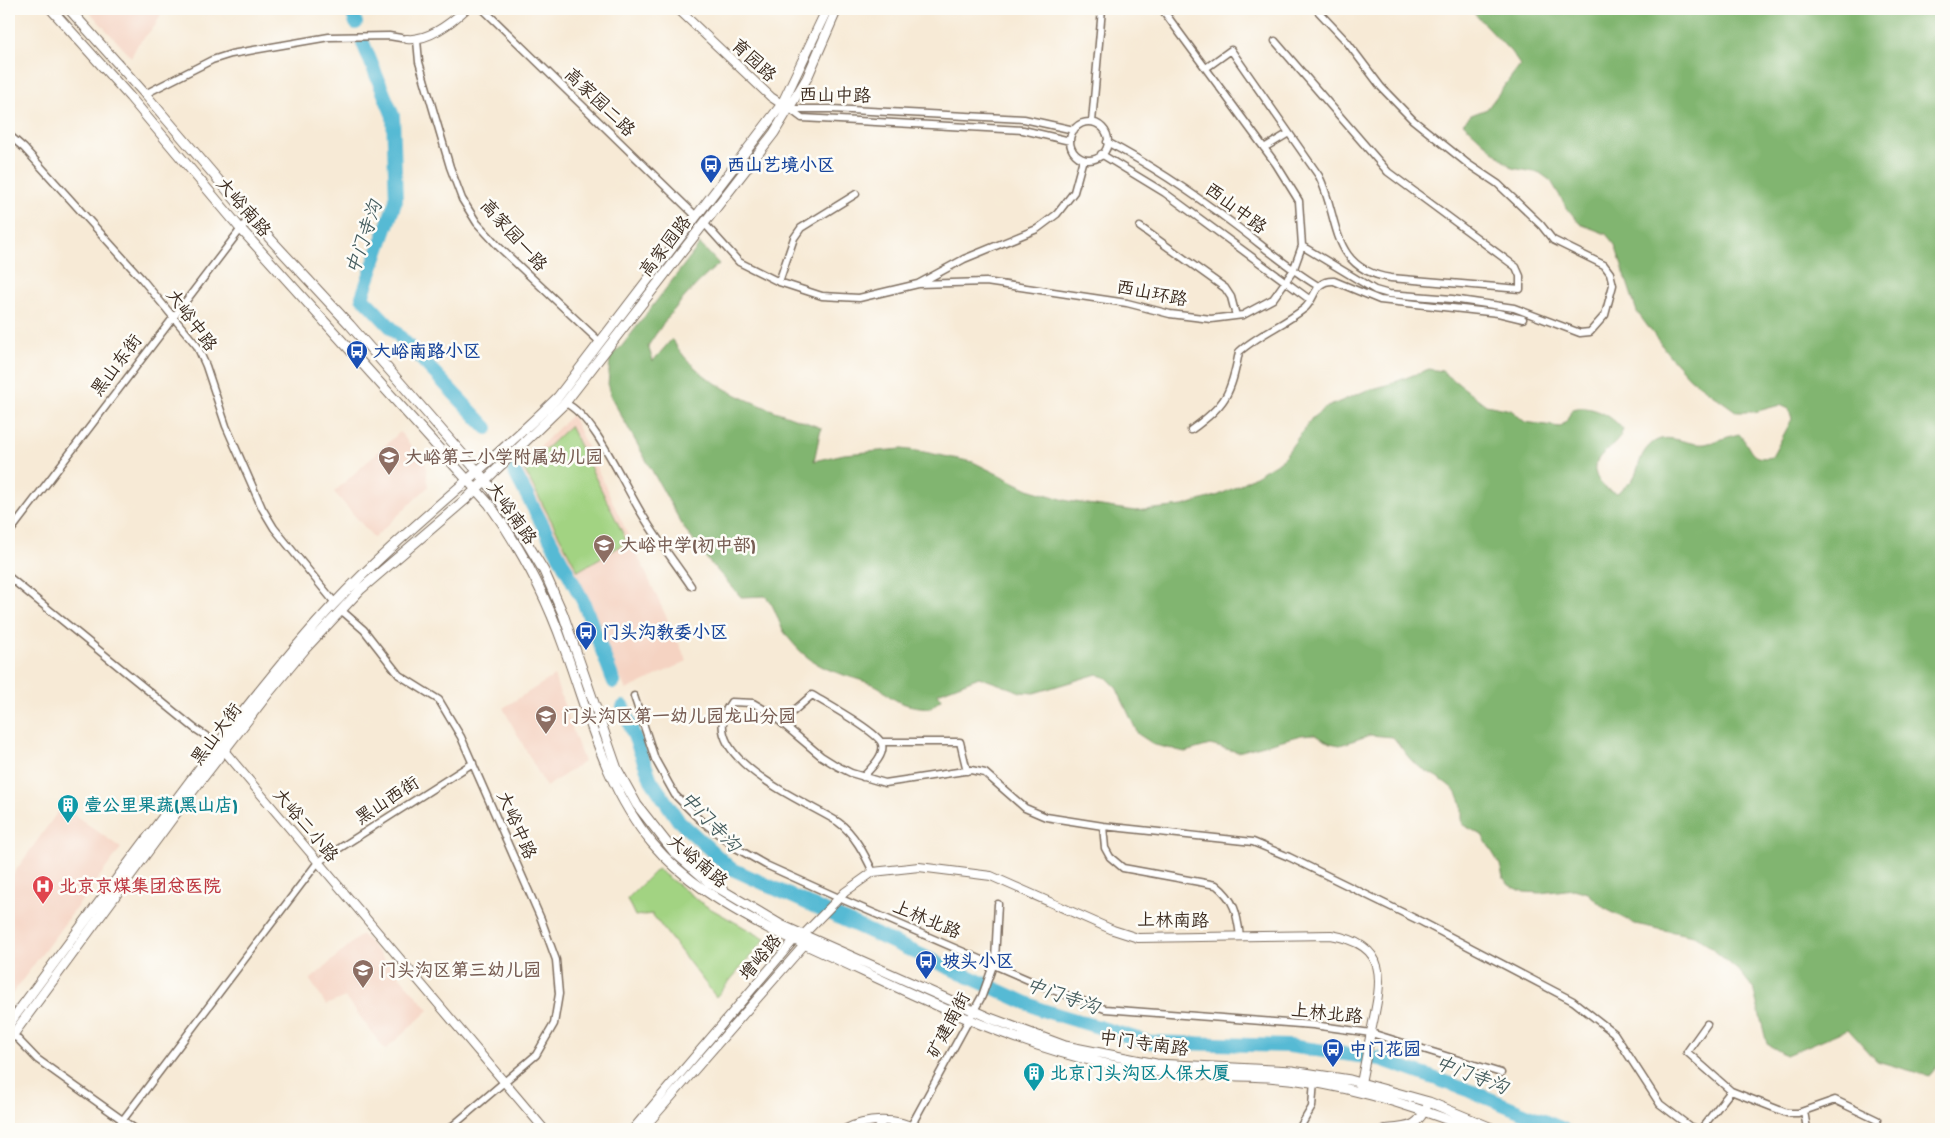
<svg xmlns="http://www.w3.org/2000/svg" width="1950" height="1138" font-family="'Gochi Hand','LXGW WenKai TC',sans-serif">
<style>
.built{fill:#f5d3c2}
.green{fill:#a2d382;stroke:#6e7e50}
.forest{fill:#81b570;stroke:#5e7047}
.lines{fill:none;stroke-linecap:round;stroke-linejoin:round}
.river{stroke:#56bad4;stroke-width:14}
.minor-casing{stroke:#7d6d5e;stroke-width:9}
.tertiary-casing{stroke:#7d6d5e;stroke-width:10}
.secondary-casing{stroke:#7d6d5e;stroke-width:11}
.minor{stroke:#fff;stroke-width:6}
.tertiary{stroke:#fff;stroke-width:8}
.secondary{stroke:#fff;stroke-width:9}
.labels{text-anchor:middle;stroke-width:5;stroke-linejoin:round;paint-order:stroke}
.street-label{font-size:18px;fill:#3b2a1e;stroke:#fdfcf7}
.transit-label{font-size:18px;font-weight:bold;fill:#164399;stroke:#fdfcf7;text-anchor:start}
.education-label{font-size:18px;font-weight:bold;fill:#785e54;stroke:#fdfcf7;text-anchor:start}
.culture-label{font-size:18px;font-weight:bold;fill:#0d838f;stroke:#fdfcf7;text-anchor:start}
.health-label{font-size:18px;font-weight:bold;fill:#be3a42;stroke:#fdfcf7;text-anchor:start}
.water-label{font-size:19px;font-style:italic;fill:#445c5e;stroke:#fdfcf7}
</style>
<rect width="100%" height="100%" fill="#fdfcf7"/>
<filter id="ink" filterUnits="userSpaceOnUse"><feTurbulence type="fractalNoise" baseFrequency=".02" numOctaves="2"/><feDisplacementMap in="SourceGraphic" scale="10" xChannelSelector="R" yChannelSelector="G"/><feConvolveMatrix kernelMatrix="1 2 1 2 8 2 1 2 1" color-interpolation-filters="sRGB"/></filter>
<filter id="wash" filterUnits="userSpaceOnUse"><feTurbulence type="fractalNoise" baseFrequency=".0096" numOctaves="4" result="noise"/><feDisplacementMap in="SourceGraphic" scale="20" xChannelSelector="R" yChannelSelector="G"/><feGaussianBlur stdDeviation="1.12" result="paint"/><feColorMatrix in="noise" values="0 0 0 0 0 0 0 0 0 0 0 0 0 0 0 0 0 1.4 0 .05"/><feComposite in="paint" operator="in"/></filter>
<g filter="url(#wash)">
<rect width="100%" height="100%" fill="#f7ead6"/>
<path class="built" d="M87,9H163L155,26L138,44L131,57Z
M572,415L687,661L626,690L520,466Z
M400,432L426,464L428,487L374,538L334,492Z
M554,676L584,762L546,787L503,708Z
M62,806L121,848L9,998V880Z
M362,934L429,1010L385,1050L345,997L326,1005L310,980Z"/>
<path class="green" d="M570,426L627,542L578,571L524,469Z
M657,869L706,906L765,939L716,997L652,914L635,916L627,899Z"/>
<path class="forest" d="M1470,9H1941V1062L1929,1076L1877,1061L1848,1029L1786,1055L1767,1044L1753,988L1741,973L1698,937L1635,924L1604,908L1588,893L1574,889L1540,893L1524,892L1509,885L1503,877L1500,865L1482,835L1463,825C1461,817 1463,809 1461,802C1455,782 1427,774 1413,762C1405,754 1400,745 1393,737L1370,735L1340,745L1330,743L1314,734L1301,735L1238,752L1210,745L1185,752L1155,745L1138,734L1116,687L1107,678L1097,674L1034,693L1021,692L979,677L938,693L941,699L931,708C918,707 905,706 894,699C887,696 883,688 875,685C836,671 815,672 787,636C777,623 777,607 765,596L741,597L707,559L684,528L611,397L608,387L610,357L622,346L700,244L719,264C691,287 667,316 648,346L653,361L672,339C702,392 768,407 821,428L814,461L844,454L902,449L924,452L973,462L1028,489L1068,501L1135,511L1183,506L1219,495L1240,485L1282,460L1312,418L1325,408L1365,391L1387,385L1429,369L1442,371L1486,405L1511,410L1525,422L1560,427L1567,420L1572,409C1590,404 1612,415 1623,430C1621,434 1619,440 1615,443C1605,453 1589,461 1597,477C1601,486 1608,491 1617,493C1622,489 1631,483 1634,477C1640,466 1639,456 1649,446C1665,429 1686,446 1705,444C1716,442 1728,436 1739,434C1753,449 1748,461 1772,457L1792,419L1789,409L1780,405L1754,412H1737L1690,378L1669,355L1637,312L1615,245L1606,234L1580,224L1567,208L1551,181L1540,173L1512,168L1463,123L1471,115L1487,109L1520,65L1511,52Z"/>
<g class="lines">
<path class="river" d="M351,9L356,23
M363,43L393,116L396,200L362,297L487,428
M514,471L583,601L614,682
M623,707L651,780L678,820L730,868L1042,1010L1148,1042L1289,1046L1380,1059L1473,1092L1563,1129"/>
</g>
</g>
<g filter="url(#ink)">
<g class="lines">
<g class="minor-casing">
<path id="minor" d="M483,9L697,217
M417,40L419,62L450,167L462,199L477,223L499,247L600,342
M1206,68L1231,50L1319,176C1340,218 1329,269 1391,278L1520,289V276L1516,267L1388,172L1275,41
M145,94L212,60L231,54L329,37L389,36L407,39
M790,109H831L1024,119L1074,130
M790,109L802,118L1023,130L1070,141
M1092,122L1102,9
M1070 141a19 19 0 1 1 38 0a19 19 0 1 1-38 0Z
M9,135L24,148L141,278L197,346L206,366L226,426L262,508L274,528L335,603
M1107,142C1153,166 1194,194 1235,225C1263,246 1288,268 1318,286
M1264,148L1289,133
M1101,154L1165,193L1309,299
M704,223L739,262L779,282L822,296L859,298L918,284L986,282L1127,303L1170,314L1211,319L1243,315L1273,299L1293,271L1302,246L1299,201L1276,164L1162,9
M1140,227L1225,288L1231,297L1236,316
M1302,246L1375,290L1389,294L1452,299L1514,308L1580,333L1590,332L1605,315L1613,285L1610,273L1604,265L1553,240L1541,225L1498,184L1468,164L1413,120L1381,87L1347,42L1316,9
M779,282L794,238L801,228L856,194
M918,284L964,259L1037,229L1057,214L1074,192L1083,159
M565,403C596,417 625,489 645,519C659,542 676,564 691,586
M1191,430C1226,405 1231,394 1239,352C1259,334 1284,325 1305,308C1316,298 1314,280 1334,281L1380,300L1498,313L1523,319
M9,533L250,217
M9,577L194,728L218,744
M341,610L364,630L399,675L439,700L461,737L541,919L556,960L559,994L554,1024L536,1055L449,1129
M634,696L655,759L675,795L699,819L736,848L766,865L839,898L1047,988L1105,1009L1313,1025L1371,1033L1501,1073
M781,722L812,695C825,703 878,732 882,744C885,756 870,769 863,777
M882,742H960L967,771
M1103,826L1105,848L1110,857L1123,868L1216,885C1235,900 1237,914 1240,936
M873,872C865,855 854,833 838,822C805,801 691,756 731,702L753,703L770,713L821,756L837,766L851,773L885,783L971,770L985,773L1025,808L1046,817L1103,826L1253,842L1289,857L1422,922L1573,1001L1614,1033L1660,1104L1689,1126L1697,1129
M1707,1024L1687,1052L1731,1091
M13,1034L37,1059L135,1129
M1804,1111L1807,1129
M911,1126L982,996L995,960L998,904
M116,1129L318,862L473,763
M877,1129L884,1121
M1299,1129L1312,1107L1314,1080
M1701,1129L1731,1091L1787,1113H1798L1835,1100L1877,1120"/>
</g>
<g class="tertiary-casing">
<path id="tertiary" d="M678,9L771,97L786,107
M407,39C429,41 451,23 466,9
M221,747L544,1129
M633,1129L794,940L804,934L845,892L873,872L919,867L991,876L1113,930L1138,938L1331,935C1390,945 1382,980 1372,1027C1368,1047 1364,1067 1360,1088
M643,1129L805,944L804,939
M846,1129C865,1119 897,1117 916,1129
M1384,1129C1410,1127 1418,1128 1429,1102"/>
</g>
<g class="secondary-casing">
<path id="secondary" d="M51,9L130,97L240,228L489,504C521,548 546,596 564,647C589,715 605,786 652,843C684,881 727,906 770,929C880,976 985,1037 1102,1063C1157,1076 1212,1074 1268,1077C1339,1082 1406,1103 1472,1129
M69,9L145,94L250,217L350,325L486,481L520,531L544,571L563,614L617,769L637,805L674,852L710,883L781,925L990,1018L1065,1046L1156,1064L1292,1071L1350,1080L1429,1102L1494,1129
M9,1024C78,930 148,837 218,744C255,696 292,649 333,605C403,530 486,469 558,397L782,104L827,9
M9,1040L185,801L270,691L305,649L361,589L466,499L565,403L774,133L807,78L837,9"/>
</g>
<use href="#minor" class="minor"/>
<use href="#tertiary" class="tertiary"/>
<use href="#secondary" class="secondary"/>
</g>
</g>
<defs>
<g id="bus-pin" transform="scale(1.125)"><path d="M0 17L-7.5 6A9.5 9.5 0 1 1 7.5 6Z" fill="#1a4fb4" stroke="#fdfcf7"/><path d="M-5-6H5V4H4V6H2V4H-2V6H-4V4H-5ZM-3.5-4V0h7V-4ZM-3.5 1.2v1.5H-2V1.2ZM2 1.2v1.5H3.5V1.2Z" fill="#fff"/></g>
<g id="school-pin" transform="scale(1.125)"><path d="M0 17L-7.5 6A9.5 9.5 0 1 1 7.5 6Z" fill="#8d6e63" stroke="#fdfcf7"/><path d="M0-5L7-2L0 1L-7-2ZM-4 1L0 2.5L4 1V4Q0 6-4 4Z" fill="#fff"/></g>
<g id="building-pin" transform="scale(1.125)"><path d="M0 17L-7.5 6A9.5 9.5 0 1 1 7.5 6Z" fill="#0f9aa8" stroke="#fdfcf7"/><path d="M-4-6H4V6H1V3H-1V6H-4ZM-2.5-4.3h1.7v1.8h-1.7ZM.8-4.3h1.7v1.8H.8ZM-2.5-1h1.7V.8h-1.7ZM.8-1h1.7V.8H.8Z" fill="#fff"/></g>
<g id="hospital-pin" transform="scale(1.125)"><path d="M0 17L-7.5 6A9.5 9.5 0 1 1 7.5 6Z" fill="#e0444e" stroke="#fdfcf7"/><path d="M-5-5h3v3.5h4V-5h3V5h-3V1.5h-4V5h-3Z" fill="#fff"/></g>
</defs>
<g fill-rule="evenodd">
<use href="#bus-pin" x="711" y="165"/>
<use href="#bus-pin" x="357" y="351"/>
<use href="#school-pin" x="389" y="457"/>
<use href="#school-pin" x="604" y="545"/>
<use href="#bus-pin" x="586" y="632"/>
<use href="#school-pin" x="546" y="716"/>
<use href="#building-pin" x="68" y="805"/>
<use href="#hospital-pin" x="43" y="886"/>
<use href="#bus-pin" x="926" y="961"/>
<use href="#school-pin" x="363" y="970"/>
<use href="#bus-pin" x="1333" y="1049"/>
<use href="#building-pin" x="1034" y="1073"/>
</g>
<g class="labels">
<g class="street-label">
<text transform="translate(754 60) rotate(43)" y="6">育园路</text>
<text transform="translate(835 95) rotate(1)" y="6">西山中路</text>
<text transform="translate(600 102) rotate(44)" y="6">高家园二路</text>
<text transform="translate(244 207) rotate(49)" y="6">大峪南路</text>
<text transform="translate(1236 208) rotate(37)" y="6">西山中路</text>
<text transform="translate(514 235) rotate(48)" y="6">高家园一路</text>
<text transform="translate(665 246) rotate(-52)" y="6">高家园路</text>
<text transform="translate(1152 293) rotate(11)" y="6">西山环路</text>
<text transform="translate(192 320) rotate(54)" y="6">大峪中路</text>
<text transform="translate(116 365) rotate(-53)" y="6">黑山东街</text>
<text transform="translate(512 513) rotate(55)" y="6">大峪南路</text>
<text transform="translate(216 734) rotate(-53)" y="6">黑山大街</text>
<text transform="translate(387 800) rotate(-33)" y="6">黑山西街</text>
<text transform="translate(306 825) rotate(50)" y="6">大峪二小路</text>
<text transform="translate(517 825) rotate(66)" y="6">大峪中路</text>
<text transform="translate(698 861) rotate(40)" y="6">大峪南路</text>
<text transform="translate(927 919) rotate(23)" y="6">上林北路</text>
<text transform="translate(1173 920) rotate(1)" y="6">上林南路</text>
<text transform="translate(760 957) rotate(-50)" y="6">增峪路</text>
<text transform="translate(1327 1013) rotate(6)" y="6">上林北路</text>
<text transform="translate(948 1025) rotate(-62)" y="6">矿建南街</text>
<text transform="translate(1144 1043) rotate(8)" y="6">中门寺南路</text>
</g>
<g class="transit-label">
<text x="727" y="171">西山艺境小区</text>
<text x="373" y="357">大峪南路小区</text>
<text x="602" y="638">门头沟教委小区</text>
<text x="942" y="967">坡头小区</text>
<text x="1349" y="1055">中门花园</text>
</g>
<g class="education-label">
<text x="405" y="463">大峪第二小学附属幼儿园</text>
<text x="620" y="551">大峪中学(初中部)</text>
<text x="562" y="722">门头沟区第一幼儿园龙山分园</text>
<text x="379" y="976">门头沟区第三幼儿园</text>
</g>
<g class="culture-label">
<text x="84" y="811">壹公里果蔬(黑山店)</text>
<text x="1050" y="1079">北京门头沟区人保大厦</text>
</g>
<g class="health-label">
<text x="59" y="892">北京京煤集团总医院</text>
</g>
<g class="water-label">
<text transform="translate(363 237) rotate(-71)" y="7">中门寺沟</text>
<text transform="translate(711 821) rotate(46)" y="7">中门寺沟</text>
<text transform="translate(1063 995) rotate(19)" y="7">中门寺沟</text>
<text transform="translate(1472 1074) rotate(21)" y="7">中门寺沟</text>
</g>
</g>
<rect width="1950" height="1138" fill="none" stroke="#fdfcf7" stroke-width="30"/>
</svg>
